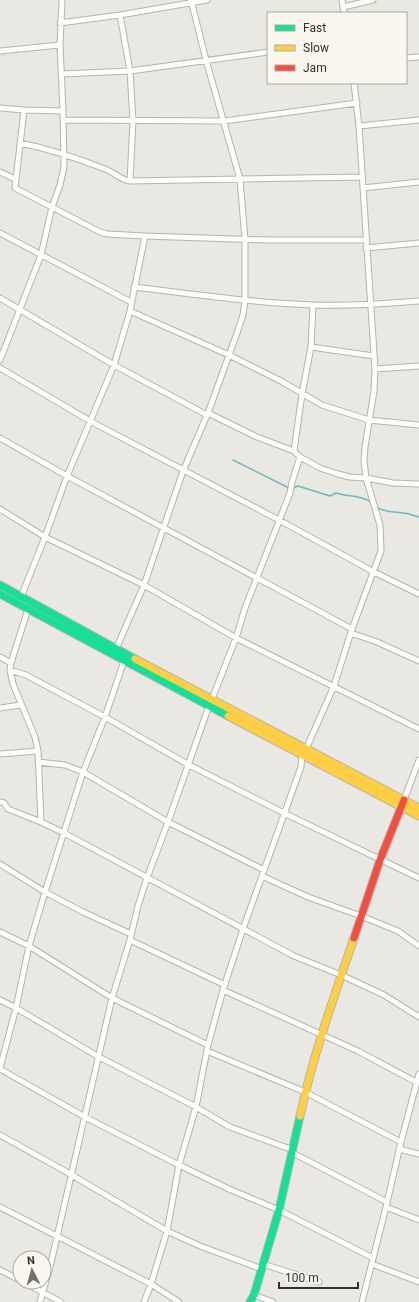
<svg xmlns="http://www.w3.org/2000/svg" width="419" height="1302" font-family="Roboto,sans-serif">
<style>
.lines{fill:none;stroke-linecap:round;stroke-linejoin:round}
.stream{stroke:#6bbab9;stroke-width:1.5}
.street-casing{stroke:#b5b4b0;stroke-width:7}
.fast-casing{stroke:#b5b4b0;stroke-width:9}
.slow-casing{stroke:#b5b4b0;stroke-width:9}
.jam-casing{stroke:#b5b4b0;stroke-width:9}
.street{stroke:#fcfcfb;stroke-width:5}
.fast{stroke:#16e098;stroke-width:7}
.slow{stroke:#ffcf43;stroke-width:7}
.jam{stroke:#f24e42;stroke-width:7}
</style>
<rect width="100%" height="100%" fill="#e9e8e3"/>
<g class="lines">
<path class="stream" d="M233,460L289,488
M293,488L298,486L330,496L336,493C348,497 360,495 371,502
M377,507C384,513 394,511 403,513C408,513 414,516 419,517"/>
<g class="street-casing">
<path id="street" d="M342,0L344,13
M343,7L373,0
M120,15L130,71L133,121L130,181
M60,23L120,15L207,0
M0,51L60,45
M406,58L419,57
M61,74L130,71L268,52
M0,108L24,110L63,111
M24,110L15,188L100,232L107,234L145,236L267,240H366
M63,120L224,121L357,103
M359,126L419,120
M20,143C50,149 77,158 105,169C114,172 120,180 130,181L362,177
M0,172L15,179
M363,188L419,182
M0,233L131,302
M366,248L419,243
M134,287C194,294 253,303 313,305C348,306 384,304 419,301
M0,298L114,365L207,415
M130,311L229,355L281,381L322,405L369,420L419,425
M311,347L374,356
M0,360L41,255L52,207L60,185L64,167L63,111L60,45L62,0
M0,368L90,421L279,520L374,572L419,594
M375,369L419,366
M208,413L257,437L294,451L300,457L320,468L338,474L350,477L366,478L393,483L419,484
M0,438L67,476L352,629
M294,451L302,394L311,347L313,305
M0,509L45,537L144,585L236,638L419,729
M21,597L45,537L67,476L114,365L130,311L145,236
M28,609L11,663L10,670L13,684L35,737L38,751L41,822
M351,633L377,642L419,661
M116,649L144,585L183,471L208,413L237,333L243,315L245,300V239L240,179L206,60L191,0
M0,657L11,663
M10,670L26,675L105,717L189,765L284,813L419,878
M212,699L236,638L245,608L290,493L292,482L300,457
M0,708L21,705
M306,749L334,686L352,629L381,551L380,525L366,478L364,461L365,447L374,391L375,369L359,126L354,83
M0,754L38,751
M38,762L65,765L83,772L168,822L264,870
M404,800L419,760
M0,802L4,803L8,809L41,822L64,833L294,956L341,975L384,995L419,1017
M0,864L45,892L83,912L131,934
M262,876L308,897L361,916L398,931L419,946
M0,932L29,946L112,998L208,1045
M130,940L225,985
M223,990L358,1051L418,1083
M0,1000L16,1008L99,1057L196,1107L230,1127L293,1150
M207,1051L305,1092L401,1142
M0,1068L16,1008L29,946L45,892L83,772L105,717L124,661
M0,1069L85,1117L179,1165L229,1189L279,1210L373,1258
M0,1135L65,1171L167,1231L200,1246L262,1269
M399,1149L419,1154
M293,1153L387,1202
M0,1207L151,1284L179,1302
M386,1207L419,1220
M263,1264L319,1282
M372,1264L419,1282
M0,1270L20,1280
M23,1282L61,1302
M254,1295L273,1302
M40,1302L51,1263L112,998L130,940L138,906L147,878L168,822L209,706
M144,1302L151,1284L167,1231L179,1165L196,1107L208,1045L223,990L243,929L301,767L302,755
M362,1302L386,1207L401,1142L419,1074"/>
</g>
<g class="fast-casing">
<path id="fast" d="M0,585L135,659
M0,594L228,716
M250,1302L254,1295L279,1210L300,1116"/>
</g>
<g class="slow-casing">
<path id="slow" d="M135,659L419,808
M228,716L419,816
M300,1116C313,1055 334,997 354,938"/>
</g>
<g class="jam-casing">
<path id="jam" d="M354,938L380,860L404,800"/>
</g>
<use href="#street" class="street"/>
<use href="#fast" class="fast"/>
<use href="#slow" class="slow"/>
<use href="#jam" class="jam"/>
</g>
<rect x="267" y="12" width="140" height="72" fill="#f9f6ee" stroke="#a9a7a1"/>
<rect x="275" y="25" width="20" height="6" fill="#16e098" stroke="#a9a7a1"/>
<text x="303" y="32" font-size="12" fill="#31302d">Fast</text>
<rect x="275" y="45" width="20" height="6" fill="#ffcf43" stroke="#a9a7a1"/>
<text x="303" y="52" font-size="12" fill="#31302d">Slow</text>
<rect x="275" y="65" width="20" height="6" fill="#f24e42" stroke="#a9a7a1"/>
<text x="303" y="72" font-size="12" fill="#31302d">Jam</text>
<g transform="translate(32 1270) rotate(354)"><circle r="19" fill="#f9f6ee" stroke="#a9a7a1"/>
<path d="M0-3L7 15L0 10L-7 15Z" fill="#71706d"/>
<text y="-6" font-size="11" font-weight="bold" text-anchor="middle" fill="#31302d">N</text>
</g>
<path d="M279 1282v6h79v-6" fill="none" stroke="#31302d" stroke-width="2"/>
<text x="285" y="1282" font-size="12" fill="#31302d" stroke="#f9f6ee" stroke-width="3" paint-order="stroke">100 m</text>
</svg>
